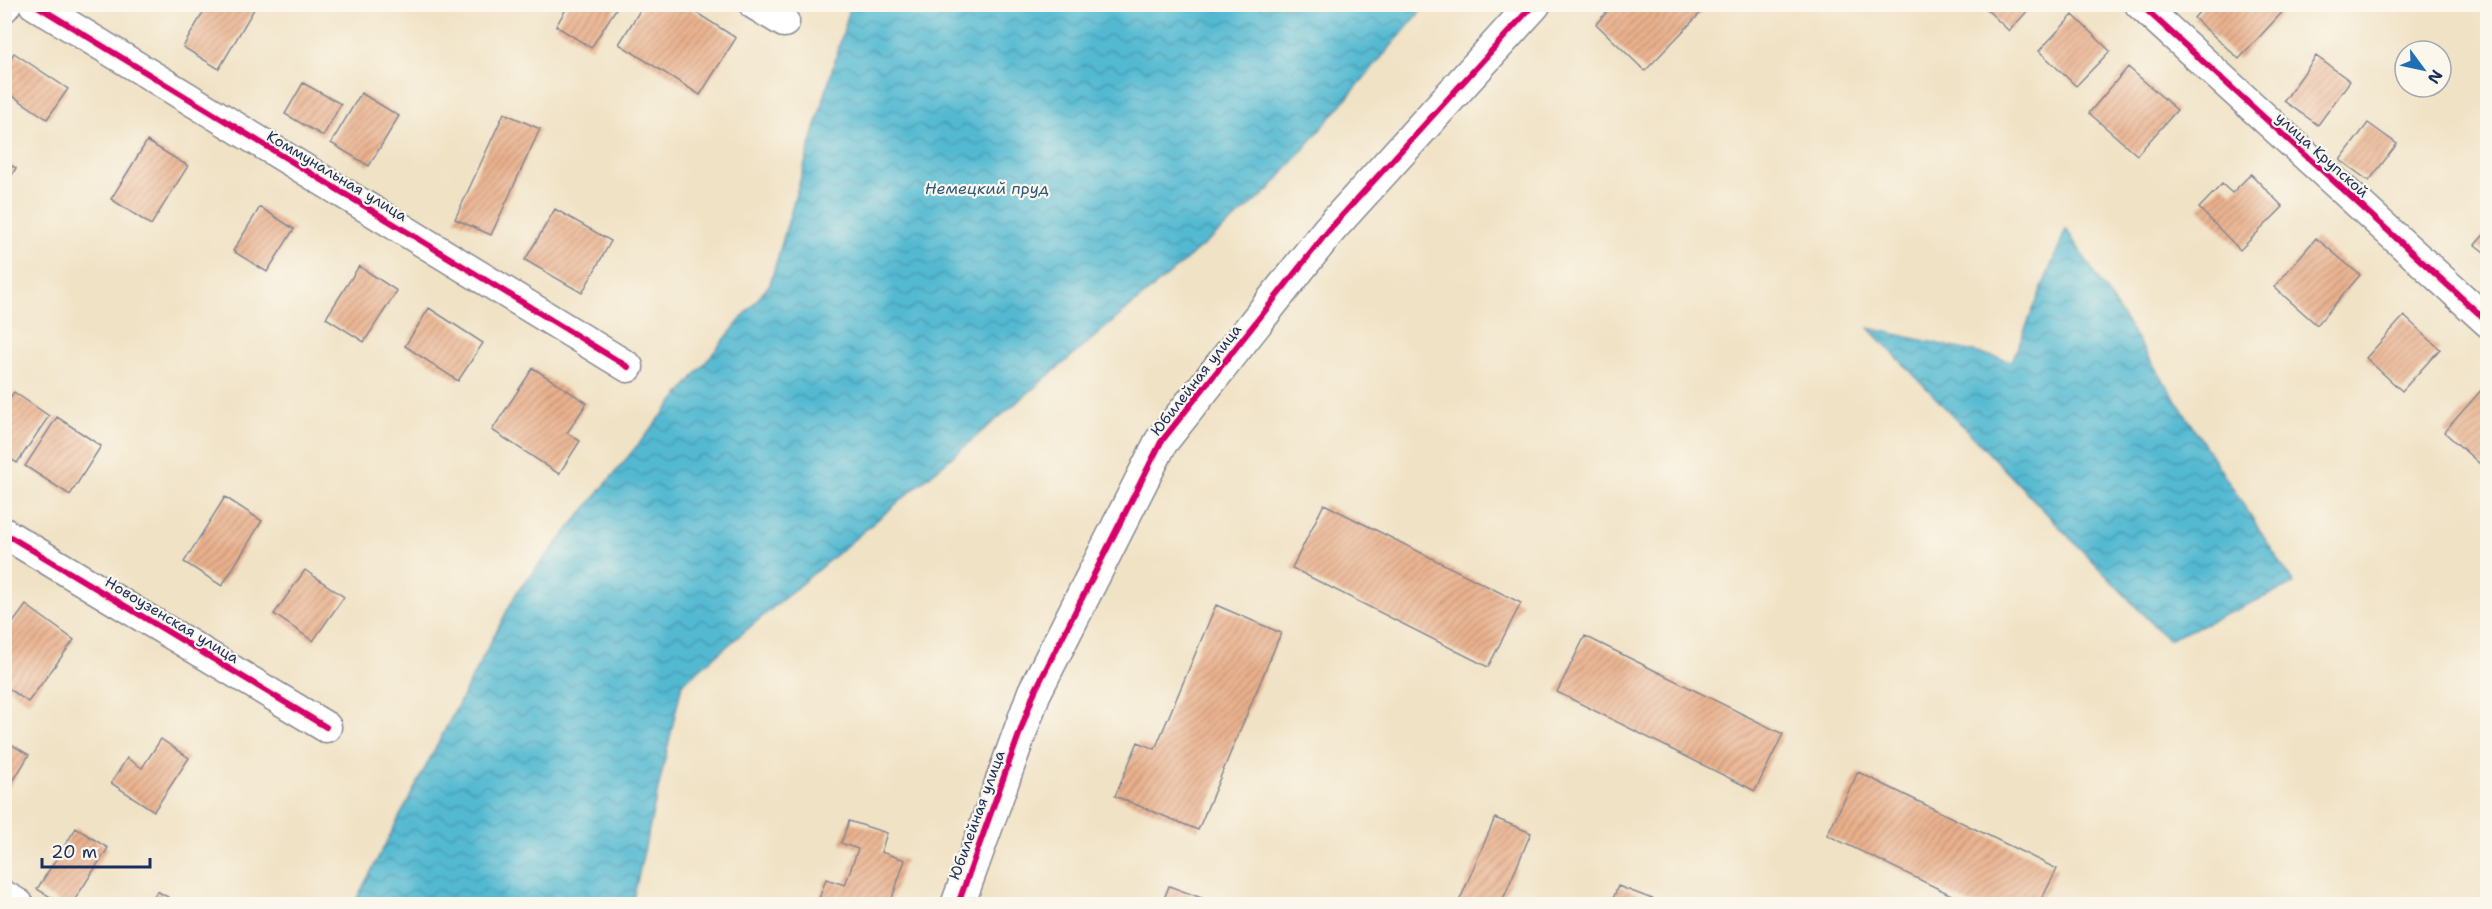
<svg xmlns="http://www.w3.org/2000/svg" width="2492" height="909" font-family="'Shantell Sans',sans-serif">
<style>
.water{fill:url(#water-waves);stroke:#377498;stroke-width:1.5}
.building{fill:url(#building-hatch)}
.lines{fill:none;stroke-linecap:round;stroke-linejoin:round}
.minor-casing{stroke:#868892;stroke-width:33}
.tertiary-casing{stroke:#868892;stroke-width:36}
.minor{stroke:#fff;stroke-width:30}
.tertiary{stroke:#fff;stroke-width:33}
.cycleway-casing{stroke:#fbf7ec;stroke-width:10}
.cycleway{stroke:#d6006c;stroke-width:6}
.labels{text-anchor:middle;stroke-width:4.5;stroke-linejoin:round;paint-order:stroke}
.street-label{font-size:15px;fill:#1b2f5e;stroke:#fbf7ec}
.water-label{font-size:16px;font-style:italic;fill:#2c5880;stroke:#fbf7ec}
</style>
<defs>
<pattern id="water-waves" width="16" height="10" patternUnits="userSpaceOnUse" patternTransform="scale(1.5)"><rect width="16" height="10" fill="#53b9d1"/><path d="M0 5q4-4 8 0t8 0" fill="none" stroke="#4497ad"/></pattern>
<pattern id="building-hatch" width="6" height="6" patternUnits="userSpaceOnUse" patternTransform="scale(1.5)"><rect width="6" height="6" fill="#eab18c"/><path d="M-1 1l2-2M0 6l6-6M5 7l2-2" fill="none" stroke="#bd9076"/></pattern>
</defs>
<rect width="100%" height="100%" fill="#fbf7ec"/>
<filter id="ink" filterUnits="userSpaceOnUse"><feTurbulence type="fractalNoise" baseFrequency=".0167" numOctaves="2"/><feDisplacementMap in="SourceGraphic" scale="12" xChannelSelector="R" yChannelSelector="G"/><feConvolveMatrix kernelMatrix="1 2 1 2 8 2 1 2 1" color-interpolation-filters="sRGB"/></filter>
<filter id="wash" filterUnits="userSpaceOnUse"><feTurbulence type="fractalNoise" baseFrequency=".008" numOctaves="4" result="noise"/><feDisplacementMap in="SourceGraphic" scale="24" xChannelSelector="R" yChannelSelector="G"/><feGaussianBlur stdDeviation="1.35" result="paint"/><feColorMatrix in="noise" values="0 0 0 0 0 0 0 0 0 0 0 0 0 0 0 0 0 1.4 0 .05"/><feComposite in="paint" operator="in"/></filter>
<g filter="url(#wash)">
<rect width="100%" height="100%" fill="#f0e2c5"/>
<path class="water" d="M851,5H1426L1268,191L682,684L632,904H354L517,592L770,284Z
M2066,229L2294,584L2168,640L1869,328L2012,361Z"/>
<g id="blocks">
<path class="building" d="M208,4H257L219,69L183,47Z
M569,4H619L591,48L556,26Z
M644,4H683L736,38L700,95L619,44Z
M1614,4H1709L1645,71L1596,24Z
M1981,4H2034L2009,31Z
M2206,4H2284L2287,7L2239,59L2194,18Z
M2073,15L2110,51L2076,86L2039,51Z
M14,53L68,89L47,119L4,90V68Z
M2316,56L2350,81L2318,125L2284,101Z
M2128,67L2177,110L2137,155L2089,113Z
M303,83L341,104L323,136L285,114Z
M361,93L399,116L369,166L331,143Z
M504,113L540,129L491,235L455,219Z
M2368,123L2397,144L2369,181L2340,160Z
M147,141L188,166L151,225L111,199Z
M4,162L16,168L4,188Z
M2251,174L2283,207L2240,250L2199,208L2222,184L2232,193Z
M260,207L294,229L267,272L233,251Z
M555,209L611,241L582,293L525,260Z
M2488,230V255L2475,245Z
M2316,238L2360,275L2317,325L2274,287Z
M359,266L397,291L364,342L326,318Z
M429,308L483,343L458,381L405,346Z
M2404,316L2440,349L2402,391L2366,358Z
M533,368L587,403L567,433L580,441L559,474L492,430Z
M2485,386L2488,388V471L2444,432Z
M14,392L49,416L17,463L4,455V406Z
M57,417L101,446L70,495L25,466Z
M225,497L262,521L222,586L184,562Z
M1324,504L1521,603L1488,667L1292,568Z
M305,570L344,597L313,641L274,614Z
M26,605L74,640L28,702L4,685V635Z
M1216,605L1281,633L1198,830L1115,796L1138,742L1155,749Z
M1585,636L1783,734L1755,791L1557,692Z
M161,739L189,758L154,811L111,783L127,758L142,768Z
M4,740L29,755L4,796Z
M1858,772L2057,869L2039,904H1970L1827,835Z
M1495,818L1531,833L1501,904H1458Z
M849,821L887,833L881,852L905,860L890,904H817L826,879L845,885L858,849L841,843Z
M76,828L108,848L72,904H62L37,889Z
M1169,886L1218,904H1162Z
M1618,886L1655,900L1654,904H1611Z
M157,891L180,904H149Z"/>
</g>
</g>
<g filter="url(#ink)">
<use href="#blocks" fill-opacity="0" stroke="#868892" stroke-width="1.5"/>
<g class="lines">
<g class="minor-casing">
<path id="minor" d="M34,4L628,367
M754,4L784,22
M2140,4L2488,322
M4,7L6,4
M4,533L326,727
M4,896L18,904"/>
</g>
<g class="tertiary-casing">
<path id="tertiary" d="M958,904L1034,693L1161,442L1329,230L1534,4"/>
</g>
<use href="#minor" class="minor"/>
<use href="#tertiary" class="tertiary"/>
<g class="cycleway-casing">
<path id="cycleway" d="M34,4L628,367
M2140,4L2488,322
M4,533L326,727
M958,904L1034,693L1161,442L1329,230L1534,4"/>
</g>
<use href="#cycleway" class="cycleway"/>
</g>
</g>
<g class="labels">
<g class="street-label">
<text transform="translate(2322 155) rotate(42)" y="5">улица Крупской</text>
<text transform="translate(337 176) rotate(31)" y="5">Коммунальная улица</text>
<text transform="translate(1196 380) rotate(-52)" y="5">Юбилейная улица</text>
<text transform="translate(172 620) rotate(31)" y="5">Новоузенская улица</text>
<text transform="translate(977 815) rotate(-70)" y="5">Юбилейная улица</text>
</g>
<g class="water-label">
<text x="987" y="194">Немецкий пруд</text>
</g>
</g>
<rect width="2492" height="909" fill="none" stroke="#fbf7ec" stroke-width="24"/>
<g transform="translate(2423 69) rotate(123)"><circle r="28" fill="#fbf7ec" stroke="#a1a7b3" stroke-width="1.5"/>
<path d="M0-4.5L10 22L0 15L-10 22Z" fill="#1f6fb2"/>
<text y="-9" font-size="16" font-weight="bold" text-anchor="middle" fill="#1b2f5e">N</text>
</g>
<path d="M42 858v9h108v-9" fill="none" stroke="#1b2f5e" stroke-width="3"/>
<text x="51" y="858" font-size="18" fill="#1b2f5e" stroke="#fbf7ec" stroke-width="4.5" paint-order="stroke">20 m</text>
</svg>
